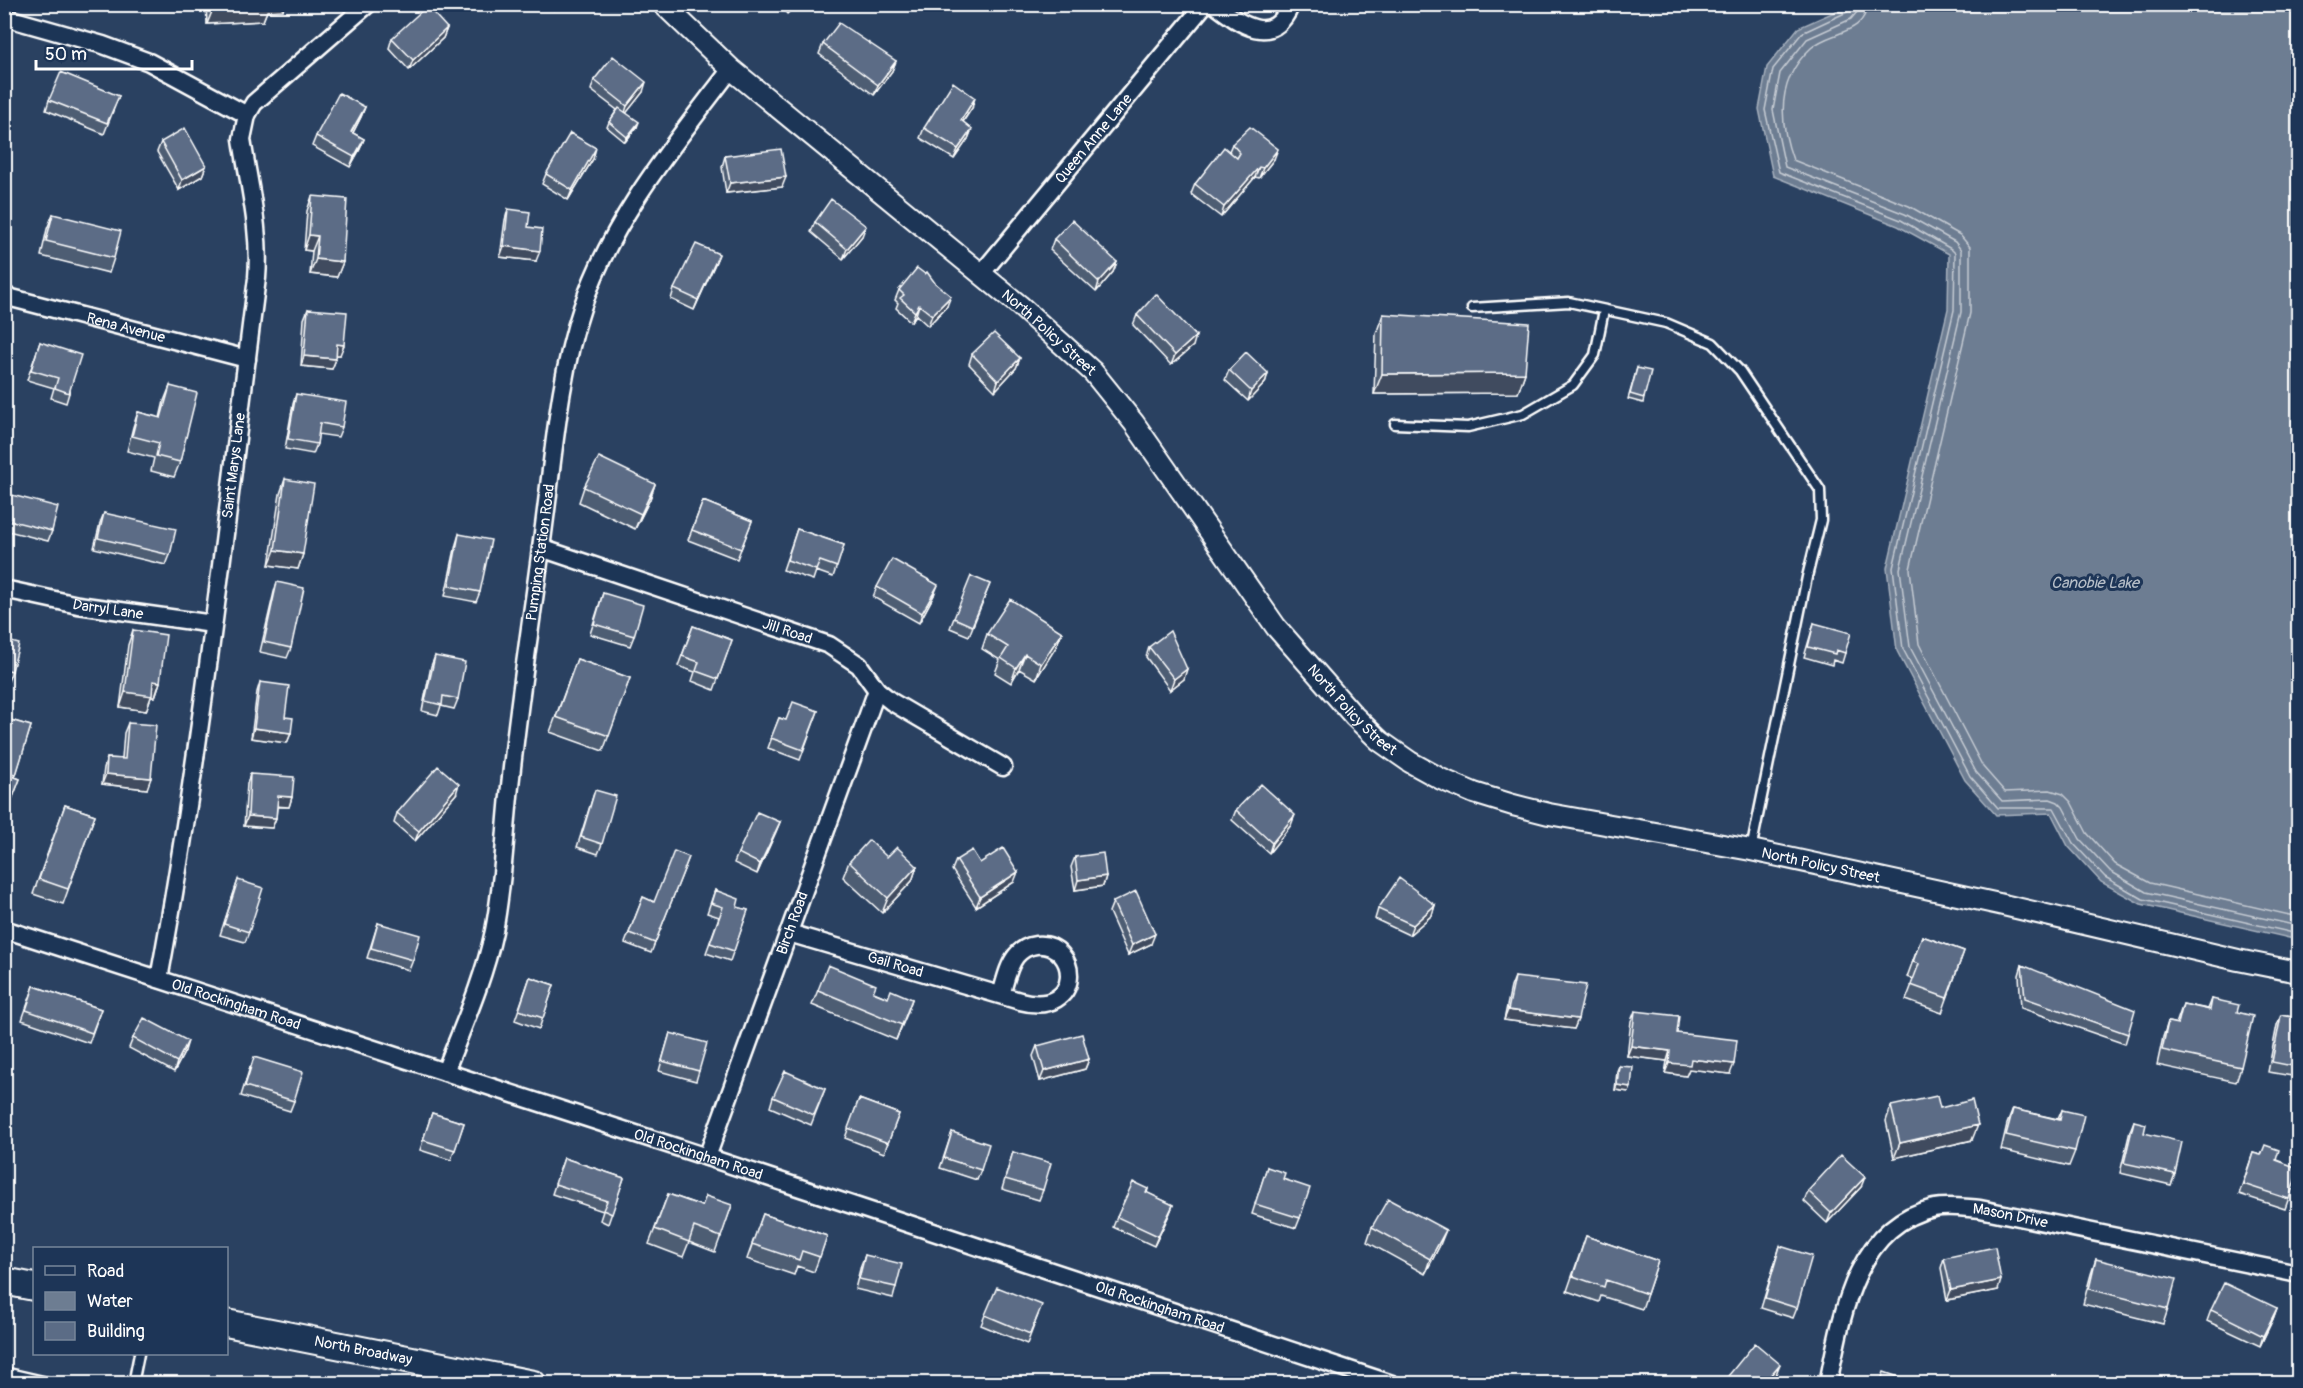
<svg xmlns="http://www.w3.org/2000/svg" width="2303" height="1388" font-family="Pangolin,sans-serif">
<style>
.water{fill:#6d7d92;stroke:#a7b1be;stroke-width:1.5}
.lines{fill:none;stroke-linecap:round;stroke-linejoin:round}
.shore{stroke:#c5cbd3;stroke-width:1.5}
.service-casing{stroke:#fff;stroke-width:13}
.minor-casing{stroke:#fff;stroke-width:21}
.tertiary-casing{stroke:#fff;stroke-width:24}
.primary-casing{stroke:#fff;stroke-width:30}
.service{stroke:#1d3557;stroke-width:8}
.minor{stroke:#1d3557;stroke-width:16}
.tertiary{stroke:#1d3557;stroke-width:20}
.primary{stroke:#1d3557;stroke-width:26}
.wall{fill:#4e5d73;stroke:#fff;stroke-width:1.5}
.shaded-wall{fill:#404c5e;stroke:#fff;stroke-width:1.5}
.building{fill:#5b6c86;stroke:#fff;stroke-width:1.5}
.labels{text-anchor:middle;stroke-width:6;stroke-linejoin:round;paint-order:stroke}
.street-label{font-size:15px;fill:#fff;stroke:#1d3557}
.water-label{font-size:16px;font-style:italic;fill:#b6bec8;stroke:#1d3557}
</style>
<rect width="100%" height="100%" fill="#2a4161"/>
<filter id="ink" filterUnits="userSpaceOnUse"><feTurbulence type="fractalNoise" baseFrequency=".0167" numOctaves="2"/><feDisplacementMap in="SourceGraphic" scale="12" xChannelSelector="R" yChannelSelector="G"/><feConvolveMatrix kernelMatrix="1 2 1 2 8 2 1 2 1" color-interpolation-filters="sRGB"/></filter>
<g filter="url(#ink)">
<path class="water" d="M1850,5H2298V940L2141,904L2101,882L2068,846L2051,813L1996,815L1965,780L1897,651L1887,568L1948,309L1949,254L1898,226L1773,176L1759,109L1767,67L1798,28Z"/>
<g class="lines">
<path class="shore" d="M1850,4L1847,12L1802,33L1773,69L1765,110L1779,172L1901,220L1951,249L1955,253L1954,310L1893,568L1903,649L1970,776L1998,808H2054L2073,843L2105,877L2143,899L2298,934
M1858,4L1857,12L1851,19L1807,39L1780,73L1773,110L1785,167L1905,214L1955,242L1961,250V312L1900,569L1910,647L1976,772L2002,801L2050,799L2058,802L2063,807L2080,839L2110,871L2146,892L2298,926
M1867,4C1866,35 1829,31 1811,48C1777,79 1778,119 1793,160L1909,206L1960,235L1970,247V313L1910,569L1919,644L1983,767L2005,792L2050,790L2063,794L2071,802L2087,833L2115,864L2150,883L2298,917"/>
<g class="service-casing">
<path id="service" d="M1472,308L1569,302L1666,323L1713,343L1740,371L1820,490L1821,520L1807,577L1751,850
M1395,424L1468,427L1523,414L1573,385L1595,355L1604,310
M4,1372L56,1384
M133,1384L139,1354"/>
</g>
<g class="minor-casing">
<g id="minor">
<path d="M1214,4C1240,24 1273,49 1291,4"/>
<path d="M4,17L103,45L149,62L247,115"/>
<path id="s1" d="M981,274L1205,4"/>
<path id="s2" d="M4,296L247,359"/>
<path id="s3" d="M541,548L829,645L859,665L877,690L892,702L1003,767"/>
<path id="s4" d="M4,589L78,605L213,624"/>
<path id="s5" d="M4,929L707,1157L1392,1384"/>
<path id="s6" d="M789,933L1020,1001C1085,1018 1080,941 1036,945C1028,946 1021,950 1016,956C1008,966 1005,982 1001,995"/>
<path id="s7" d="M159,979C202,747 227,512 257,278C261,231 249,186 242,139L247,115L254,103L368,4"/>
<path id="s8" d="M445,1072C463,1026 484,979 494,931C504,880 505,828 511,777C520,691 534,604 545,518C554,450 560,373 582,308C612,218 674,144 731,69"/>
<path id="s9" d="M707,1157L877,690"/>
<path id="s10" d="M1828,1384C1841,1318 1855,1225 1934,1208C1949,1205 1965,1208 1980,1209L2298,1274"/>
</g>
</g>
<g class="tertiary-casing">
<g id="tertiary">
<path id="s11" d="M663,4L731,69L1019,305L1093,372L1134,423L1276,627L1354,716L1380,741L1410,762L1441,779L1474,793L1513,805L1549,814L1751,850L1999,904L2238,960L2298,972"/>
</g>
</g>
<g class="primary-casing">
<g id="primary">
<path d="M4,1281L34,1287"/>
<path id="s12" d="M226,1323L533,1384"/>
</g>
</g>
<use href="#service" class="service"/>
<use href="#minor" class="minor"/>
<use href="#tertiary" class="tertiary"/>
<use href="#primary" class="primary"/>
</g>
<path class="wall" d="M206,4H285L283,10L267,11L263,21L207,24Z
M549,4H559L554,10Z
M778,4H796L787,14Z
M447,28L443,38L409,70L389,48L392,38Z
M823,44L896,61L892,71L874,95L819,54Z
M594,80L643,92L626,113L637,127L625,142L607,127L609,122L617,110L591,90Z
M119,96L104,134L46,110L49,100Z
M365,107L361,117L353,133L364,139L360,149L350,167L312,146L316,136Z
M972,108L963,122L972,129L968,139L954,159L920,138L924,128Z
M161,142L206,166L202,176L179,190L157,152Z
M1232,144L1274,159L1259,178L1255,177L1221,217L1191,194L1195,184L1229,151Z
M725,156L782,187L726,193L722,167Z
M593,159L568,200L542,184L546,174Z
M312,196L343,262L337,277L310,274L312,251L304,250L307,211Z
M508,209L536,261L500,257L505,220Z
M53,214L114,258L109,273L41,256L47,229Z
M815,222L862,236L843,259L811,232Z
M1054,239L1117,262L1113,272L1096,292L1050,250Z
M719,254L694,310L671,299L674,289Z
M899,290L947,306L928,326L916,315L911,322L896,308L898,303L895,300Z
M308,309L340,355H336V359L332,369L301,366L304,319Z
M1383,314L1525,373L1518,393L1374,394L1376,334Z
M1137,315L1193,346L1171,365L1133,325Z
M40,342L69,393L66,403L51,398L54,388L27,380Z
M972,354L1020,358L1016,368L995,391L969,364Z
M1637,368L1644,398L1643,403L1628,399Z
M1229,370L1268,373L1265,383L1248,401L1225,380Z
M170,386L180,462L174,477L151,471L154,458L127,451L133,427L138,412L160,418L164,401Z
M296,394L342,427L338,437L318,434L317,444L313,454L285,449L293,404Z
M285,479L303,554L298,569L269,565L280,494Z
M655,484L650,499L635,529L579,502L584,487Z
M8,494L52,531L48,541L4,530V503Z
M703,501L752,521L737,559L688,540Z
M104,513L170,555L166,565L94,548L100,523Z
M797,529L844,545L833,577L816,571L813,580L783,570Z
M459,534L480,592L476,602L445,596L456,544Z
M277,582L291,648L287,658L260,652L274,592Z
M990,584L969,636L950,628L954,618Z
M877,587L934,595L919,623L873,597Z
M603,593L634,636L630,646L590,634Z
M1814,623L1845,653L1842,663L1833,660L1832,665L1804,657Z
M693,626L732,640L714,690L692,681L695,672L678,666Z
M133,630L160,682L155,697H151L146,711L120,707L128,645Z
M1062,632L1056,647L1036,679L1019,669L1011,683L995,673L1000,660L982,649L987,634Z
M4,640L12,671L8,681L4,680Z
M1149,647L1184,679L1170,690L1146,657Z
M435,656L458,699L454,709L441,706L438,715L422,711L431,666Z
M577,659L630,678L603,751L550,732Z
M260,682L285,717L291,733L287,743L251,738L257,692Z
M818,711L800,760L768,748L779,718L786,720Z
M7,719L31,726L15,777L20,779L4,820V727Z
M128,723L147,789L102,784L104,768L107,758L122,759L124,733Z
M250,774L292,797L289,807H277L276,818L272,828L244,826L247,784Z
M595,790L602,844L598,854L577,847Z
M456,794L415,841L394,823L397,813Z
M65,805L95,815L63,904L33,894Z
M1236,810L1291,825L1269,853L1232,820Z
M780,822L757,874L734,863L738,853Z
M689,857L651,953L625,943L643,897L654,902Z
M887,857L917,866L912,881L882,913L843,877L849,862Z
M1075,857L1106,876L1103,886L1075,890L1071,867Z
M956,860L980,863L1014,882L976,907L952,870Z
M238,880L249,932L245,942L220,935Z
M715,890L737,907L748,910L730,961L706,953L719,917L707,913Z
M1113,902L1151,944L1128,955L1109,912Z
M1435,905L1432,915L1409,935L1375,919L1378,909Z
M378,923L413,960L409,970L367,958Z
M1922,936L1964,951L1942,1013L1906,1000L1914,979L1907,977Z
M2022,965L2128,1034L2125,1044L2021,1008L2019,975Z
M530,977L554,985L539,1029L515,1020Z
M1515,977L1578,1019L1574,1029L1504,1020L1511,987Z
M34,986L101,1009L89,1043L22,1020Z
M818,990L874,992L888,998L912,999L896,1040L812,1005Z
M2212,999L2237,1012L2241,1067L2236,1082L2157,1065L2163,1037L2168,1022L2176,1024L2183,1004L2208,1009Z
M1635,1011L1677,1033L1730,1074L1689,1069L1686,1076L1665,1073L1667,1061L1627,1056L1631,1021Z
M2281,1015L2298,1018V1077L2268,1072L2277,1025Z
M670,1033L699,1071L696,1081L659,1071Z
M133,1038L185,1051L174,1072L129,1048Z
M1037,1046L1089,1059L1085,1069L1040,1081L1033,1056Z
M1619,1066L1631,1087L1629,1092L1615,1090L1617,1071Z
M250,1067L294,1101L290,1111L241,1096Z
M825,1089L811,1125L770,1107L773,1097Z
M859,1099L899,1114L884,1153L845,1138Z
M1891,1106L1940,1108L1972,1140L1894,1158L1886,1121Z
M2013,1109L2058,1119L2062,1110L2075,1151L2069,1166L2001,1150L2007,1124Z
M432,1113L464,1123L451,1160L420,1150Z
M2134,1121L2144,1133L2175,1174L2171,1185L2120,1173L2130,1131Z
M952,1132L981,1170L977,1180L940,1168Z
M1013,1152L1043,1190L1039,1200L1002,1189Z
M2253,1153L2276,1160L2298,1171L2285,1209L2239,1194Z
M564,1158L624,1178L608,1224L600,1220L603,1211L552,1194Z
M1267,1167L1300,1218L1296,1228L1252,1214Z
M1861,1187L1827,1223L1804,1201L1808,1191Z
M1148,1189L1147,1193L1173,1205L1169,1215L1154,1246L1113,1227L1117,1217Z
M668,1194L702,1206L732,1205L715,1252L689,1242L683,1257L649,1244Z
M763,1214L827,1236L814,1272L797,1266L794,1275L747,1259Z
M1372,1227L1440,1245L1425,1274L1367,1242Z
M1586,1236L1658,1261L1642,1309L1601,1296L1599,1302L1567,1291Z
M1780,1246L1797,1308L1793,1318L1761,1308Z
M865,1255L896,1287L893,1298L855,1289L861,1265Z
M1944,1258L1998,1290L1947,1300L1941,1268Z
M2096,1259L2168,1309L2163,1324L2083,1304L2091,1274Z
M2277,1308L2273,1319L2260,1346L2207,1321L2211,1310Z
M985,1315H1038L1027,1344L981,1325Z"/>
<path class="shaded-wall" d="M266,4H285L283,10L267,11L263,21L207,24L213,9Z
M790,4H796L787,14Z
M447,28L443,38L409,70L413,60Z
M896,61L892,71L874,95L878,85Z
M646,82L643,92L624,116L627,106Z
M975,98L972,108L957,130L961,120Z
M365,107L361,117L348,142L351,132Z
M639,122L637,127L625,142L627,137Z
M972,129L968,139L954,159L958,149Z
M364,139L360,149L350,167L354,157Z
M596,148L593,159L568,200L572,190Z
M1278,149L1274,159L1259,178L1263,168Z
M206,166L202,176L179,190L182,180Z
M1259,167L1255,177L1221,217L1224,207Z
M786,177L782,187L726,193L730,183Z
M866,226L862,236L843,259L847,249Z
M309,235L318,236L312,251L304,250Z
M504,246L540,251L536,261L500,257Z
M719,254L715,264L694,310L698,300Z
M316,259L343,262L337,277L310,274Z
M1117,262L1113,272L1096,292L1099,282Z
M951,296L947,306L928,326L932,315Z
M919,305L916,315L911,322L915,312Z
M1196,336L1193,346L1171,365L1175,355Z
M337,344L344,345L340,355H333Z
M304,356L336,359L332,369L301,366Z
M1020,358L1016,368L995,391L998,381Z
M1268,373L1265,383L1248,401L1251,391Z
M1525,373L1518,393L1374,394L1382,374Z
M655,484L650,499L635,529L641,514Z
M275,550L303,554L298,569L269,565Z
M938,585L934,595L919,623L922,613Z
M1062,632L1056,647L1036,679L1041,664Z
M1025,654L1019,669L1011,683L1016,668Z
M1187,669L1184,679L1170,690L1174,679Z
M153,681L160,682L155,697H151L146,711L120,707L125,692Z
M254,728L291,733L287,743L251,738Z
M106,774L151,778L147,789L102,784Z
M459,784L456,794L415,841L419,831Z
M278,796L292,797L289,807L274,806Z
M1295,815L1291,825L1269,853L1272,843Z
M248,816L276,818L272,828L244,826Z
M780,822L776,832L757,874L760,864Z
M917,866L912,881L882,913L888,898Z
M1018,872L1014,882L976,907L980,897Z
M1106,876L1103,886L1075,890L1078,880Z
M1435,905L1432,915L1409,935L1413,925Z
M1155,934L1151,944L1128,955L1132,945Z
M912,999L907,1014L896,1040L902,1025Z
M1508,1010L1578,1019L1574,1029L1504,1020Z
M188,1041L185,1051L174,1072L177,1062Z
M1631,1046L1670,1051L1667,1061L1627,1056Z
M1089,1059L1085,1069L1040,1081L1044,1071Z
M1691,1059L1734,1064L1730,1074L1689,1069L1686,1076L1665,1073L1669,1063Z
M1617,1085L1631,1087L1629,1092L1615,1090Z
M1978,1125L1972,1140L1894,1158L1900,1143Z
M1865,1177L1861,1187L1827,1223L1831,1213Z
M1173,1205L1169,1215L1154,1246L1158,1236Z
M1446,1230L1440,1245L1425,1274L1430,1259Z
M2001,1280L1998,1290L1947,1300L1951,1290Z
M2277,1308L2273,1319L2260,1346L2263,1336Z
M1780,1364L1776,1374L1769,1383H1764Z"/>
<path class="building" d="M212,4H269V6L213,9Z
M427,6L447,28L413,60L392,38Z
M839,23L896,61L878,85L823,44Z
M613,56L646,82L627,106L594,80Z
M61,72L119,96L107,123L49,100Z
M953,82L975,98L961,120L972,129L958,149L924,128Z
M339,93L365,107L351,132L364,139L354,157L316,136Z
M619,108L639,122L627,137L609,122Z
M1250,127L1278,149L1263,168L1259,167L1224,207L1195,184L1224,147L1237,158L1240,153L1232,144Z
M185,128L206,166L182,180L161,142Z
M570,133L596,148L572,190L546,174Z
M781,149L786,177L730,183L725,156Z
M312,196L347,199L343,262L316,259L318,236L309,235Z
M831,199L866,226L847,249L815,222Z
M508,209L530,212L528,227L542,229L540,251L504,246Z
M53,214L121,231L114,258L46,241Z
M1072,220L1117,262L1099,282L1054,239Z
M696,244L719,254L698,300L674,289Z
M917,268L925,274L927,272L935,283L951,296L932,315L919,305L915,312L900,298L904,295L899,290Z
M1156,294L1196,336L1175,355L1137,315Z
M308,309L347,312L344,345L337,344L336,359L304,356Z
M1383,314L1529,323L1525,373L1382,374Z
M994,333L1020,358L998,381L972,354Z
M40,342L81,355L69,393L55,388L58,378L31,370Z
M1246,352L1268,373L1251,391L1229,370Z
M1637,368L1651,371L1644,398L1630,394Z
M170,386L197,393L180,462L156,456L159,443L132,436L138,412L161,418Z
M296,394L346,402L342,427L320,423L317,444L288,439Z
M599,457L655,484L641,514L584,487Z
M285,479L314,484L303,554L275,550Z
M8,494L58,507L52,531L4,519V507Z
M703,501L752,521L741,549L692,530Z
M104,513L176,529L170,555L98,538Z
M797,529L844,545L837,567L820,561L816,570L787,560Z
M459,534L491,540L480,592L449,586Z
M892,559L938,585L922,613L877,587Z
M971,576L990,584L972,626L954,618Z
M277,582L304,588L291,648L264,642Z
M603,593L643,605L634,636L594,624Z
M1010,599L1062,632L1041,664L1025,654L1016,668L1001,658L1008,647L987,634Z
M1814,623L1851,633L1845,653L1836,650L1835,654L1808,647Z
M693,626L732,640L718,679L696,671L699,662L682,656Z
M133,630L166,635L160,682L153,681L152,696L125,692Z
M1170,631L1187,669L1174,679L1149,647Z
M4,640L19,644L12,671L4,669Z
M435,656L465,662L458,699L443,696L442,705L425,701Z
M577,659L630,678L609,736L556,717Z
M260,682L289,686L285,717L293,718L291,733L254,728Z
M793,702L818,711L803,750L771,738L779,718L786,720Z
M7,719L31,726L16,775L4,771V729Z
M128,723L156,725L151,778L106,774L107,758L125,759Z
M438,766L459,784L419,831L397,813Z
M4,773L20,779L8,810L4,808Z
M250,774L294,777L292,797L278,796L276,818L248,816Z
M1261,784L1295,815L1272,843L1236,810Z
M595,790L616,796L602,844L581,837Z
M65,805L95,815L68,889L39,879Z
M757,812L780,822L760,864L738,853Z
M869,840L887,857L897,847L917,866L888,898L849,862Z
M1003,848L1018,872L980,897L956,860L972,850L980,863Z
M674,851L689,857L655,943L629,933L643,897L654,902Z
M1103,853L1106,876L1078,880L1075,857Z
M1399,878L1435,905L1413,925L1378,909Z
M238,880L263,888L249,932L224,924Z
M715,890L739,899L737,907L748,910L734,951L710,943L723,907L711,903Z
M1136,891L1155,934L1132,945L1113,902Z
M378,923L420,935L413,960L371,948Z
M1922,936L1964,951L1947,998L1911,985L1919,964L1913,962Z
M828,965L876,985L873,992L888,998L891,990L912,999L902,1025L818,990Z
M2022,965L2135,1010L2128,1034L2025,998Z
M530,977L554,985L543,1018L519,1010Z
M1515,977L1586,985L1578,1019L1508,1010Z
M34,986L101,1009L92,1033L26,1010Z
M2212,999L2239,1005L2237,1012L2253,1016L2241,1067L2162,1050L2168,1022L2178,1024L2183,1004L2210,1010Z
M1635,1011L1679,1016L1677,1033L1737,1040L1734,1064L1691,1059L1690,1065L1669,1063L1670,1051L1631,1046Z
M2281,1015L2298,1018V1067L2272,1062Z
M144,1018L188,1041L177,1062L133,1038Z
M670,1033L707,1043L699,1071L662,1061Z
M1082,1034L1089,1059L1044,1071L1037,1046Z
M254,1057L303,1072L294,1101L245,1086Z
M1619,1066L1633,1067L1631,1087L1617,1085Z
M785,1071L825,1089L814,1115L773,1097Z
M1937,1096L1940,1108L1972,1100L1978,1125L1900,1143L1891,1106Z
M859,1099L899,1114L888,1143L848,1128Z
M2013,1109L2060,1120L2062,1110L2084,1115L2075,1151L2006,1135Z
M432,1113L464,1123L455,1150L423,1140Z
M2134,1121L2146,1124L2144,1133L2182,1142L2175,1174L2124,1163Z
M952,1132L989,1144L981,1170L944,1158Z
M2265,1145L2279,1150L2276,1160L2298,1168V1171L2289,1199L2243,1184L2253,1153L2261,1155Z
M1013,1152L1051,1163L1043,1190L1005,1179Z
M1841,1155L1865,1177L1831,1213L1808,1191Z
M564,1158L624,1178L612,1214L603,1210L607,1201L555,1184Z
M1267,1167L1285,1173L1283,1179L1310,1188L1300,1218L1255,1204Z
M1133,1182L1148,1189L1146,1192L1173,1205L1158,1236L1117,1217Z
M668,1194L702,1206L706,1196L732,1205L721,1237L694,1227L689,1242L655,1229Z
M1388,1199L1446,1230L1430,1259L1372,1227Z
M763,1214L827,1236L820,1257L802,1251L799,1260L752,1244Z
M1586,1236L1658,1261L1647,1294L1606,1280L1604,1287L1573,1276Z
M1780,1246L1812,1256L1797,1308L1765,1298Z
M1995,1247L2001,1280L1951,1290L1944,1258Z
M865,1255L902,1264L896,1287L859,1279Z
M2096,1259L2176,1279L2168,1309L2089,1289Z
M2224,1283L2277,1308L2263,1336L2211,1310Z
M997,1287L1042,1305L1030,1334L985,1315Z
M1755,1343L1780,1364L1764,1383H1727L1724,1381Z
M1884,1372L1916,1383H1880Z"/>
</g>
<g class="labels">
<g class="street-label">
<text dy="5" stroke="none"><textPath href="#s1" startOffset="176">Queen Anne Lane</textPath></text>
<text dy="5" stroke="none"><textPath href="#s2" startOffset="126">Rena Avenue</textPath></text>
<text dy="5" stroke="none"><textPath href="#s11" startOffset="507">North Policy Street</textPath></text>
<text dy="5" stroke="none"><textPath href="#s7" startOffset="519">Saint Marys Lane</textPath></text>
<text dy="5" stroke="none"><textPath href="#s8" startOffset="531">Pumping Station Road</textPath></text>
<text dy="5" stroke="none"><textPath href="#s4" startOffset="106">Darryl Lane</textPath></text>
<text dy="5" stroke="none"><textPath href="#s3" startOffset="260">Jill Road</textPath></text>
<text dy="5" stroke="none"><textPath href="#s11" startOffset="993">North Policy Street</textPath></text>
<text dy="5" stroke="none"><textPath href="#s11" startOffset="1497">North Policy Street</textPath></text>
<text dy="5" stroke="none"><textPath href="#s9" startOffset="249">Birch Road</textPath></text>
<text dy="5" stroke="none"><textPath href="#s6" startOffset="111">Gail Road</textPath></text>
<text dy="5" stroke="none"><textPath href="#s5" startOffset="244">Old Rockingham Road</textPath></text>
<text dy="5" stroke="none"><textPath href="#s5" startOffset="730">Old Rockingham Road</textPath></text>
<text dy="5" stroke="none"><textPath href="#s10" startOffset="296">Mason Drive</textPath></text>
<text dy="5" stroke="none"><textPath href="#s5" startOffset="1216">Old Rockingham Road</textPath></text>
<text dy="5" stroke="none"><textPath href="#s12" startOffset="140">North Broadway</textPath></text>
</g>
<g class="water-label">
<text x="2095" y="588">Canobie Lake</text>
</g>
</g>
<rect width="2303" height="1388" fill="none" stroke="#1d3557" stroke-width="24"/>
<rect x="12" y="12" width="2279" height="1364" fill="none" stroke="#fff" stroke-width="2" filter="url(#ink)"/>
<rect x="33" y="1247" width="195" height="108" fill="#1d3557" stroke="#77869a" stroke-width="1.5"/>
<rect x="45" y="1266" width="30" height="9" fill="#1d3557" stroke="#77869a" stroke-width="1.5"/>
<text x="87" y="1277" font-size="18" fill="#ffffff">Road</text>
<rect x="45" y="1292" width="30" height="18" fill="#6d7d92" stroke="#77869a" stroke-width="1.5"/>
<text x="87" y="1307" font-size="18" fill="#ffffff">Water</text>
<rect x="45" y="1322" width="30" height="18" fill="#5b6c86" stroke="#77869a" stroke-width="1.5"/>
<text x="87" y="1337" font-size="18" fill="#ffffff">Building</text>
<path d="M36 60v9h156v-9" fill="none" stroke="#ffffff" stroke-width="3"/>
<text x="45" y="60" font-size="18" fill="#ffffff" stroke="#1d3557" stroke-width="4.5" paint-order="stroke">50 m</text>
</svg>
